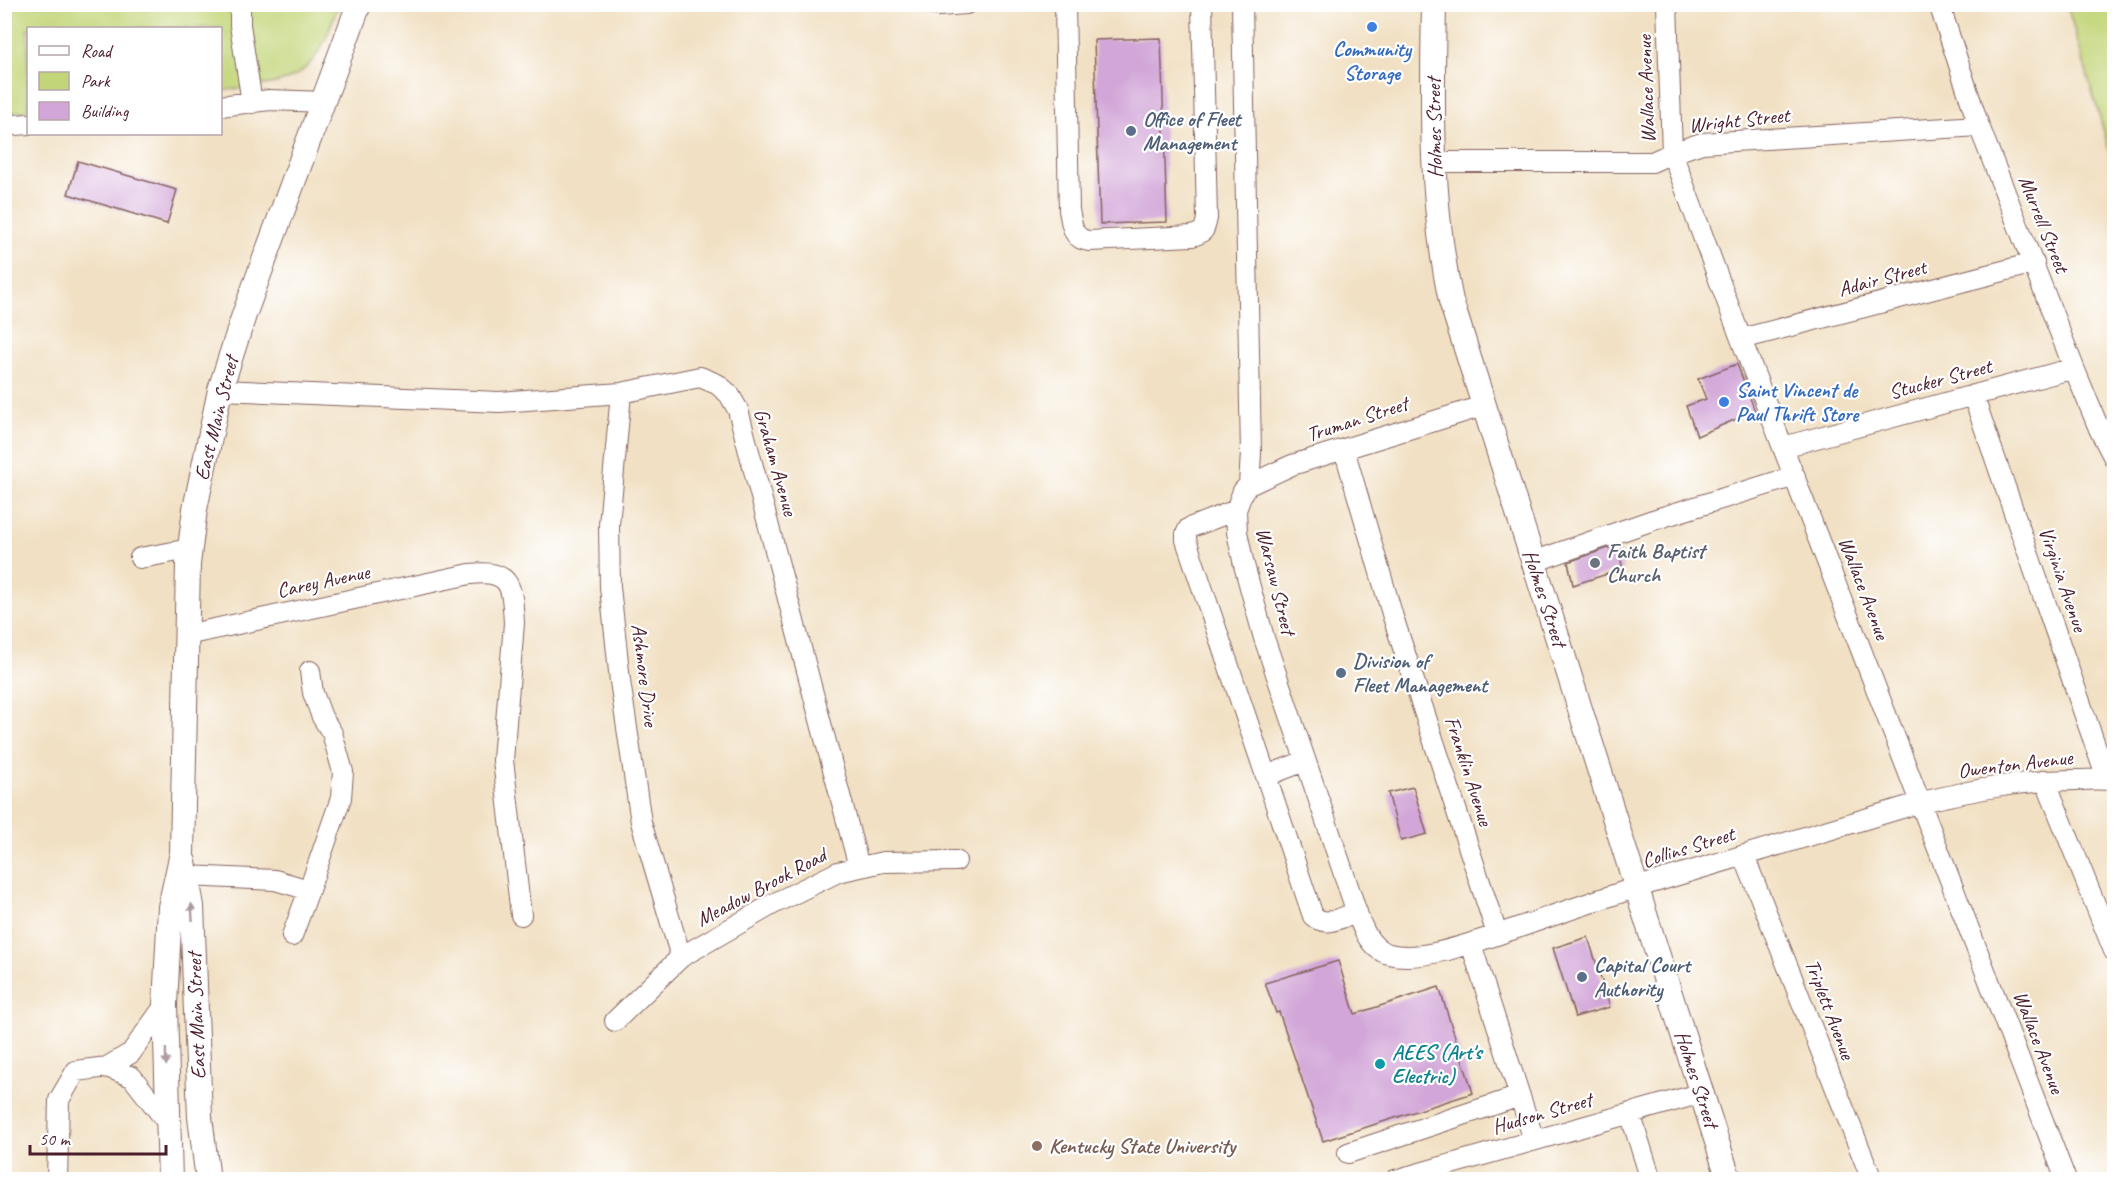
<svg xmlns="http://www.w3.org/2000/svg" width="2119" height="1184" font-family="Caveat,sans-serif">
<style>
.green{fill:#c2d578;stroke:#867a52;stroke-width:1.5}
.building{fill:#d2a6d8}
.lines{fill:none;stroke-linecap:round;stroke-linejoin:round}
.minor-casing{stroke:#846360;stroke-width:22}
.major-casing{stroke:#846360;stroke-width:26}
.minor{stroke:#fff;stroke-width:20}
.major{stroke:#fff;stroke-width:24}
.oneway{fill:#ae9aa0}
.shop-dot{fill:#3f7fe0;stroke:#fff;stroke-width:2}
.service-dot{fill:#5c6f8a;stroke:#fff;stroke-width:2}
.worship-dot{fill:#6b7280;stroke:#fff;stroke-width:2}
.culture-dot{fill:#0f9aa8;stroke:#fff;stroke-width:2}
.education-dot{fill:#8d6e63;stroke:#fff;stroke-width:2}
.labels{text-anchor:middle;stroke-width:4.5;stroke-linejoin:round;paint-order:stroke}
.shop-label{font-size:21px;font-weight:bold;fill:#366cbe;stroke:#fff}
.street-label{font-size:21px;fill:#4a1f2b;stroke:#fff}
.service-label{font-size:21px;font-weight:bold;fill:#4e5e75;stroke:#fff;text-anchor:start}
.worship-label{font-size:21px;font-weight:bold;fill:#5b616d;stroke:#fff;text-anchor:start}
.culture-label{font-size:21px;font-weight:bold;fill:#0d838f;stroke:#fff;text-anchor:start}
.education-label{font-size:21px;font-weight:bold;fill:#785e54;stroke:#fff;text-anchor:start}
</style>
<rect width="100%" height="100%" fill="#fff"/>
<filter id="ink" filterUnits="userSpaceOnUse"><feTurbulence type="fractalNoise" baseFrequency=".0167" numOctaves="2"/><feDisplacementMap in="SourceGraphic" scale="12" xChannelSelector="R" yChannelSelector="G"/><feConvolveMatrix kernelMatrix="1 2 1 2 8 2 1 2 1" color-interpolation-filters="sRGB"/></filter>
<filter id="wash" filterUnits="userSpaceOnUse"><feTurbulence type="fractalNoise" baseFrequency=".008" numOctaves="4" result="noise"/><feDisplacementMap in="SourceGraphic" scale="24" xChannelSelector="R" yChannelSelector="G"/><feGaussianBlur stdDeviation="1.35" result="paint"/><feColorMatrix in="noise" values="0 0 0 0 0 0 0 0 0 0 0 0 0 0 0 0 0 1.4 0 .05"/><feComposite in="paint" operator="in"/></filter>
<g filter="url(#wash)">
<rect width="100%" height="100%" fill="#f1e0c3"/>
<path class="green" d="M4,5H338C329,33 317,69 286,80C269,86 239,88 221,91L220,28H28V111L5,113Z
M2067,5H2114V166Z"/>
<g id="blocks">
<path class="building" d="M1161,38L1167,222L1100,224L1094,40Z
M78,161L177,190L167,224L68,194Z
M1737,364L1755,411L1697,436L1686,406L1706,399L1698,379Z
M1617,545L1623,569L1573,585L1568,562Z
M1413,787L1427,834L1401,841L1388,793Z
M1588,937L1610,1007L1575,1017L1553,948Z
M1338,961L1355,1014L1439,987L1473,1093L1323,1141L1279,1012L1276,1013L1265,983Z"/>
</g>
</g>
<g filter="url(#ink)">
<use href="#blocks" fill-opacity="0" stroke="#846360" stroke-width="1.5"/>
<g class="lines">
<g class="minor-casing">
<path id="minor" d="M240,4V25L252,103
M1065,4L1069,210C1072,225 1072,239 1089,241L1192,236C1204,233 1205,229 1207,218L1202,4
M1242,4L1251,453L1249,485L1243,491L1236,510L1237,532L1244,565L1264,638L1351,895C1358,915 1365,948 1389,954C1424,963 1483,939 1517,928C1557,914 1597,900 1638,887C1732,858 1827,831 1922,802C1973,790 2024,780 2077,780C2090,780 2102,778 2114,781
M1667,4L1672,153L1741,339L2066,1180
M1939,4L1979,126L2074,368L2100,431L2114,458
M938,6L966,4
M220,106L270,100L324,102
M4,126L28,124
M1434,162H1652L1672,153L1702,143L1979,126
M1741,339L2034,263
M220,390L499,402L621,393L700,377L717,384L729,394L738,410L859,867
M621,393L609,525L610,587L620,681L641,822L681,957
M1973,395L2107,779
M1783,447L2074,368
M1344,449L1393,617L1497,934
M1249,485L1292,465L1483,406
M1236,510L1189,528L1186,534V540L1266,776
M140,558L190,549
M1533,562L1653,520L1795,476
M186,635L470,574C512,569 512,587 514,623L503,760L521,915
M1305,761L1266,776L1313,916C1326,928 1342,917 1357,912
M2045,780L2114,951
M1744,856L1872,1180
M187,876L275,880L309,890L341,798L343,772L332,733L322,717L313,693L310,671
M292,936L309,890
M1471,944L1534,1140
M615,1021L681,957L773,904L838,872L883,862L956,861
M107,1067L132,1077L167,1122
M1630,1113L1651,1180
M1348,1153L1520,1096
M57,1180L59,1100L76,1071L107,1067L131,1053L165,1005
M1395,1180L1702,1093"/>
</g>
<g class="major-casing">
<path id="major" d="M1434,4C1432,103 1430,204 1451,301L1729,1180
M184,862L192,906L200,1117L208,1180
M170,1180L165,1005L170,907L182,853L188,564L195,509L220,390L244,315L359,4"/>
</g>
<use href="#minor" class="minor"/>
<use href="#major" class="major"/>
</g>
<defs><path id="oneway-solid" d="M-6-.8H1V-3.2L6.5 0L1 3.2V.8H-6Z" transform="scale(1.5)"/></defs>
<g class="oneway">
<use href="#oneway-solid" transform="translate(192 912) rotate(-94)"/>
<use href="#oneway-solid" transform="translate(166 1057) rotate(89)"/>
</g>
</g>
<g class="shop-dot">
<circle cx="1372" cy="27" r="6"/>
<circle cx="1724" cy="402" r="6"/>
</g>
<g class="service-dot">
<circle cx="1131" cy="131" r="6"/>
<circle cx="1341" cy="673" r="6"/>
<circle cx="1582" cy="977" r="6"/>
</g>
<circle class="worship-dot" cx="1595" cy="563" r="6"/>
<circle class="culture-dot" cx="1380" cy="1064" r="6"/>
<circle class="education-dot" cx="1037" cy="1146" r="6"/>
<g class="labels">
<g class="shop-label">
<text x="1372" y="56">Community<tspan x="1372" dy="24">Storage</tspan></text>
<text x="1736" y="397" text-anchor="start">Saint Vincent de<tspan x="1736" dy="24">Paul Thrift Store</tspan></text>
</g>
<g class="street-label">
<text transform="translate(1646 89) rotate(-92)" y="7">Wallace Avenue</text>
<text transform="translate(1739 120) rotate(-6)" y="7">Wright Street</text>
<text transform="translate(1434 128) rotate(-91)" y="7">Holmes Street</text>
<text transform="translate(2044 224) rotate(68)" y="7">Murrell Street</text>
<text transform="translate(1882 278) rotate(-15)" y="7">Adair Street</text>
<text transform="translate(1940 379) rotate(-15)" y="7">Stucker Street</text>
<text transform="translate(216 418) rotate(-76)" y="7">East Main Street</text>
<text transform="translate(1357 419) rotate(-18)" y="7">Truman Street</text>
<text transform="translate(776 462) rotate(74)" y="7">Graham Avenue</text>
<text transform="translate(2063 579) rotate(71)" y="7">Virginia Avenue</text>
<text transform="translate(323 581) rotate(-12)" y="7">Carey Avenue</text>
<text transform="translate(1276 581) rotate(76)" y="7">Warsaw Street</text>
<text transform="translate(1864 588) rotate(69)" y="7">Wallace Avenue</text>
<text transform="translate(1545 598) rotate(72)" y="7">Holmes Street</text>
<text transform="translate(645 675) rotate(83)" y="7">Ashmore Drive</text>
<text transform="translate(2015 764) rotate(-7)" y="7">Owenton Avenue</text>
<text transform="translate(1469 771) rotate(72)" y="7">Franklin Avenue</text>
<text transform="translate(1688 847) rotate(-17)" y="7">Collins Street</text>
<text transform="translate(761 887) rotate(-28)" y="7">Meadow Brook Road</text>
<text transform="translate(1830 1009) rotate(69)" y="7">Triplett Avenue</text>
<text transform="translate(196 1016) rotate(-92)" y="7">East Main Street</text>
<text transform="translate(2039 1042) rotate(69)" y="7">Wallace Avenue</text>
<text transform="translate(1697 1079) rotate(72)" y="7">Holmes Street</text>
<text transform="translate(1542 1113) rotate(-16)" y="7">Hudson Street</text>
</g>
<g class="service-label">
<text x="1143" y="126">Office of Fleet<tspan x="1143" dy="24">Management</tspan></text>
<text x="1353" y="668">Division of<tspan x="1353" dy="24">Fleet Management</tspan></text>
<text x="1594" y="972">Capital Court<tspan x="1594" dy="24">Authority</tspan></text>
</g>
<g class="worship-label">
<text x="1607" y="558">Faith Baptist<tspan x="1607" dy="24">Church</tspan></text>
</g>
<g class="culture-label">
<text x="1392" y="1059">AEES (Art's<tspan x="1392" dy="24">Electric)</tspan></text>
</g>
<g class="education-label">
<text x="1049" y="1153">Kentucky State University</text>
</g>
</g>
<rect width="2119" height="1184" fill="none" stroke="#fff" stroke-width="24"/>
<rect x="27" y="27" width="195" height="108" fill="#ffffff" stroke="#b7a5aa" stroke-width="1.5"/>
<rect x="39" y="46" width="30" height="9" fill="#ffffff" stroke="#b7a5aa" stroke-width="1.5"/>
<text x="81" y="57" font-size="18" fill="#4a1f2b">Road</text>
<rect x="39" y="72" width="30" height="18" fill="#c2d578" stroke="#b7a5aa" stroke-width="1.5"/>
<text x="81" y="87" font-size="18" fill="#4a1f2b">Park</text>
<rect x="39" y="102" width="30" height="18" fill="#d2a6d8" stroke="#b7a5aa" stroke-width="1.5"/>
<text x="81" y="117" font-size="18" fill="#4a1f2b">Building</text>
<path d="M30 1145v9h136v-9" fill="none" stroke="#4a1f2b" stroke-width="3"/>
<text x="39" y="1145" font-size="18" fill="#4a1f2b" stroke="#ffffff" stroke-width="4.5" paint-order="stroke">50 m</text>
</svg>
